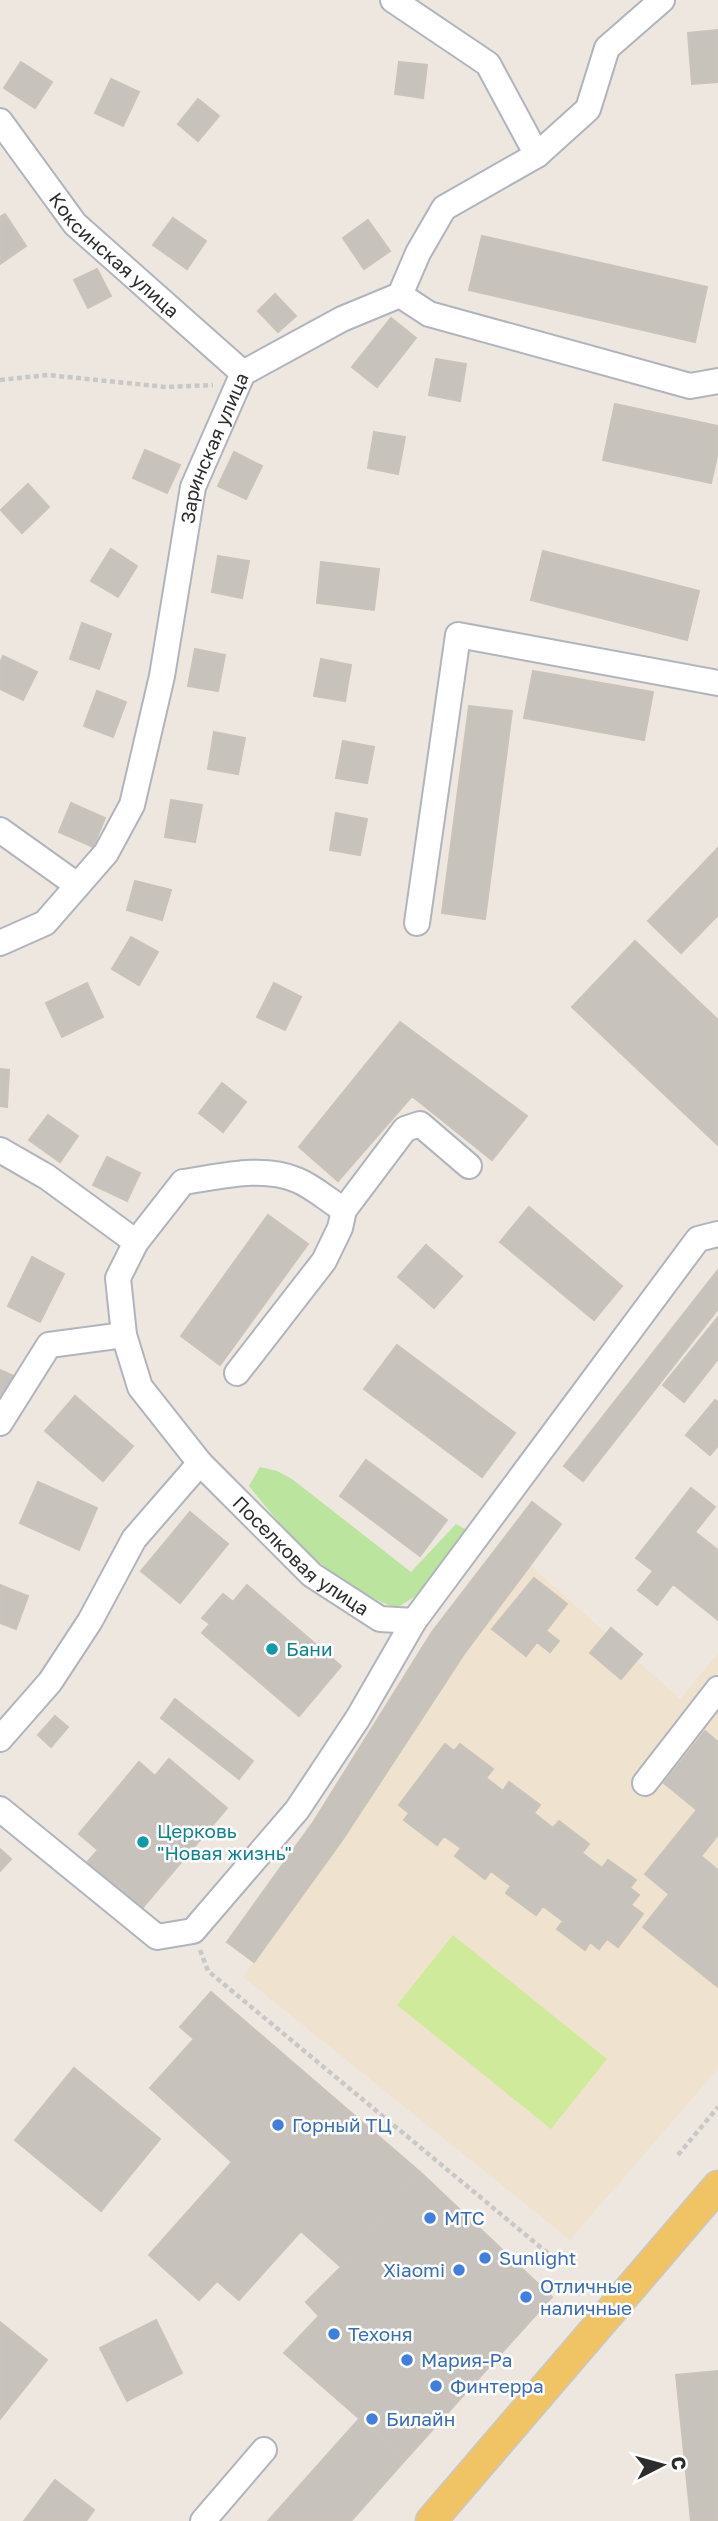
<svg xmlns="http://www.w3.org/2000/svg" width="718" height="2521" font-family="'Golos Text',sans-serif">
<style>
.education{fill:#efe3d0}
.green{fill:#bbe49e}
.pitch{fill:#cfea9a}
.building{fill:#c7c2bb;stroke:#cac3b9;stroke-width:2}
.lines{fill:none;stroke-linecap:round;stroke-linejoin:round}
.minor-casing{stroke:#b0b4bd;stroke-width:28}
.major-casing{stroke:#c8c8c8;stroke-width:33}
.path{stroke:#c8c8c8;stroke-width:4.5;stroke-dasharray:5 3.5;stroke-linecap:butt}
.minor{stroke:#fff;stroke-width:24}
.major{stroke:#f0c464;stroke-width:30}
.culture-dot{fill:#0f9aa8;stroke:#fff;stroke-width:2.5}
.shop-dot{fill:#3f7fe0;stroke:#fff;stroke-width:2.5}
.labels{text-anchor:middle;stroke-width:5;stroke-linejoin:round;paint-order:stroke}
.street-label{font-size:19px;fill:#2d2d2d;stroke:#fff}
.culture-label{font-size:19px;fill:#0d838f;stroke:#fff;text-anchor:start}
.shop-label{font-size:19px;fill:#366cbe;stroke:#fff;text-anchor:start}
</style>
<rect width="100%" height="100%" fill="#eee7e0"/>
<path class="education" d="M530,1565L680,1699L718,1653V2069L570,2240L243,1977L343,1839L464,1654Z"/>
<path class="green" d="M260,1467L277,1471L292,1479L411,1572L456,1524L470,1532L434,1584L397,1608C334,1586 289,1537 249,1486Z"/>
<path class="pitch" d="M453,1935L607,2059L551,2129L397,2005Z"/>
<path class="building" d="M718,30V82L692,84L688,33Z
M21,62L52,82L35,108L4,88Z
M399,62L427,65L423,98L395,94Z
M111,79L139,92L123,126L95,113Z
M198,99L219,116L198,141L178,124Z
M5,214L26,246L0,264V217Z
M173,218L206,241L187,269L153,245Z
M368,220L390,251L364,269L343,238Z
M482,236L707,287L695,342L469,290Z
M97,269L111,296L88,308L74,280Z
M275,294L296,316L278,332L258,311Z
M391,318L416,338L377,387L352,367Z
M436,359L466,364L460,401L429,395Z
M615,404L718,426V452L711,483L603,460Z
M374,432L405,437L398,474L368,468Z
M145,450L180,465L167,493L133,478Z
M234,452L262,466L246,499L218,486Z
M28,484L49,507L22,533L1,510Z
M111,549L137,566L118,597L91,581Z
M543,551L699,591L687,640L531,600Z
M218,556L249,561L242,598L212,592Z
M321,562L379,569L374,610L317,603Z
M82,623L111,634L99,669L70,659Z
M195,649L225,655L218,691L188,686Z
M3,656L37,672L23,700L0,689V663Z
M321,659L351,665L345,701L314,696Z
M533,671L653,692L644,740L524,718Z
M97,691L126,702L113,737L84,726Z
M469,706L512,711L485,919L442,913Z
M214,732L245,738L238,774L208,769Z
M343,741L374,747L367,783L336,778Z
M171,800L202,805L195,842L165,837Z
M71,803L105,818L93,847L59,832Z
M336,813L367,819L360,855L330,850Z
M718,848V915L681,953L648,921Z
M135,881L171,890L162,920L127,910Z
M131,937L158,952L139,985L112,969Z
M635,941L718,1020V1145L572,1007Z
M87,983L103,1017L62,1037L46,1003Z
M274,983L301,997L285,1030L257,1017Z
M400,1022L527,1116L492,1160L412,1096L338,1181L299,1147Z
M0,1069L9,1070L7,1107L0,1106Z
M222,1083L246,1102L223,1132L199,1113Z
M48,1115L78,1136L60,1162L29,1140Z
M107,1157L140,1173L127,1201L93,1185Z
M529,1207L622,1286L594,1320L500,1242Z
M268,1215L308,1244L220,1365L181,1336Z
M426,1245L462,1276L434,1308L398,1277Z
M32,1257L64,1274L40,1322L8,1306Z
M718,1270V1309L583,1481L564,1466Z
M718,1317V1359L684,1402L663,1385Z
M397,1345L515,1433L482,1477L364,1389Z
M0,1370L16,1377L0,1412Z
M75,1396L133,1446L103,1481L45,1431Z
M715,1400L718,1402V1446L710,1455L686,1435Z
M366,1460L447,1520L420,1556L340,1496Z
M38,1482L97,1508L79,1550L20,1523Z
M691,1488L715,1507L695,1532L718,1550V1620L673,1584L657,1605L638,1590L653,1571L636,1558Z
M532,1502L561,1524L464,1654L343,1839L254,1962L227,1942L314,1821L432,1632Z
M190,1512L228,1544L180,1603L141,1571Z
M534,1578L567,1604L546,1631L559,1641L550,1652L537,1642L526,1656L492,1629Z
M0,1585L28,1596L16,1629L0,1623Z
M247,1585L341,1666L299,1716L202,1633L210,1624L202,1618L223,1594L233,1602Z
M611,1628L642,1654L621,1679L590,1653Z
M175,1699L253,1761L239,1779L161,1718Z
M55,1716L68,1727L51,1747L38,1735Z
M705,1731L718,1742V1835L701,1856L718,1870V1987L643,1927L669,1894L645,1874L697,1810L664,1783Z
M445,1744L454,1751L460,1744L493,1769L486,1778L503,1791L509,1782L540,1805L534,1813L553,1828L559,1821L589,1844L582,1853L602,1868L608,1860L636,1880L630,1888L639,1895L631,1905L643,1914L618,1947L607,1939L599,1949L590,1942L585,1950L557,1929L563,1921L543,1906L536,1915L506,1893L511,1886L491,1871L485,1879L455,1856L461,1848L444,1836L437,1845L404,1820L409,1813L399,1805Z
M169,1759L227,1808L138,1913L83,1867L98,1850L79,1834L139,1762L155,1776Z
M0,1849L11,1859L0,1871Z
M211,1992L419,2171L341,2267L301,2231L239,2300L217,2281L199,2300L149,2255L232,2162L150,2088L194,2039L180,2027Z
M74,2068L160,2139L101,2211L15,2140Z
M419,2171L552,2297L406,2459L284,2353L319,2316L306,2302L341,2267Z
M156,2320L182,2373L127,2401L100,2348Z
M0,2322L47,2360L0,2419Z
M718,2371V2521H691L676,2375Z
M360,2418L406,2459L351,2521H268Z
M55,2480L94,2510L86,2521H24Z"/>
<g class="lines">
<g class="minor-casing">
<g id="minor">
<path d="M393,0L488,64L537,155"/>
<path id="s1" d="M0,121L75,224L243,373"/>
<path d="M400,295L418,253L444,208L537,155L588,109L607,48L662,0"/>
<path d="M0,830L77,885"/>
<path d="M417,923L458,635L718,683"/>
<path id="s2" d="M0,943L45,923L106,853L132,805L162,676L193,487L243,373L342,319L400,295L429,314L690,386L718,381"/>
<path d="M0,1150L47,1177L136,1242"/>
<path id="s3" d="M344,1210C329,1201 314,1187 297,1180C262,1165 219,1177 183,1182L136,1242L118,1278L124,1335L140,1387L200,1463L312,1575L380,1619L414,1621L698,1239L718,1234"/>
<path d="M237,1373L324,1261L340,1228L344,1210L405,1129L420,1124L469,1166"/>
<path d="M0,1423L49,1345L124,1335"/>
<path d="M0,1739L50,1682L90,1621L134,1539L200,1463"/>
<path d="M645,1783L718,1689"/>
<path d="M0,1809L157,1937L193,1931L297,1810L358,1718L414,1621"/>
<path d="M203,2521L264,2450"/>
</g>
</g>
<g class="major-casing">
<path id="major" d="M431,2521L718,2186"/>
</g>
<path class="path" d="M0,380L48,375L166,387L213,385
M200,1950L208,1971L562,2265
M678,2155L718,2107"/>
<use href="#minor" class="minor"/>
<use href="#major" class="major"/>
</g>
<g class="culture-dot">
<circle cx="272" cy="1649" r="7"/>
<circle cx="143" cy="1842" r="7"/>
</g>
<g class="shop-dot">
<circle cx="278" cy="2125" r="7"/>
<circle cx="430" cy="2218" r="7"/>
<circle cx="485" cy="2258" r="7"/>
<circle cx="459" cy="2270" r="7"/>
<circle cx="526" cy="2297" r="7"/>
<circle cx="334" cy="2334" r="7"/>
<circle cx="407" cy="2360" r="7"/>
<circle cx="436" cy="2386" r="7"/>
<circle cx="372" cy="2419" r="7"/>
</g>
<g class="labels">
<g class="street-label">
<text dy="7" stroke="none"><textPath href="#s1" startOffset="177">Коксинская улица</textPath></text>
<text dy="7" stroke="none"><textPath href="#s2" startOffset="564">Заринская улица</textPath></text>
<text dy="7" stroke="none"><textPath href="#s3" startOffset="634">Поселковая улица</textPath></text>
</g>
<g class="culture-label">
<text x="286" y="1656">Бани</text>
<text x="157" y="1838">Церковь<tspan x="157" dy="22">"Новая жизнь"</tspan></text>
</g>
<g class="shop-label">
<text x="292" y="2132">Горный ТЦ</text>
<text x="444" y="2225">МТС</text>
<text x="499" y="2265">Sunlight</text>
<text x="445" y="2277" text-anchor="end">Xiaomi</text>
<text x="540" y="2293">Отличные<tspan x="540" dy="22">наличные</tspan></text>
<text x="348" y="2341">Техоня</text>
<text x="421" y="2367">Мария-Ра</text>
<text x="450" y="2393">Финтерра</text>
<text x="386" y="2426">Билайн</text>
</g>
</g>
<g transform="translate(662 2465) rotate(84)" stroke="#ffffff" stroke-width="5" paint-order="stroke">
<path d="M0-5L12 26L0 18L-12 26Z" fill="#2d2d2d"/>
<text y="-10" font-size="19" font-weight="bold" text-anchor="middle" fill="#2d2d2d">С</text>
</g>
</svg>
